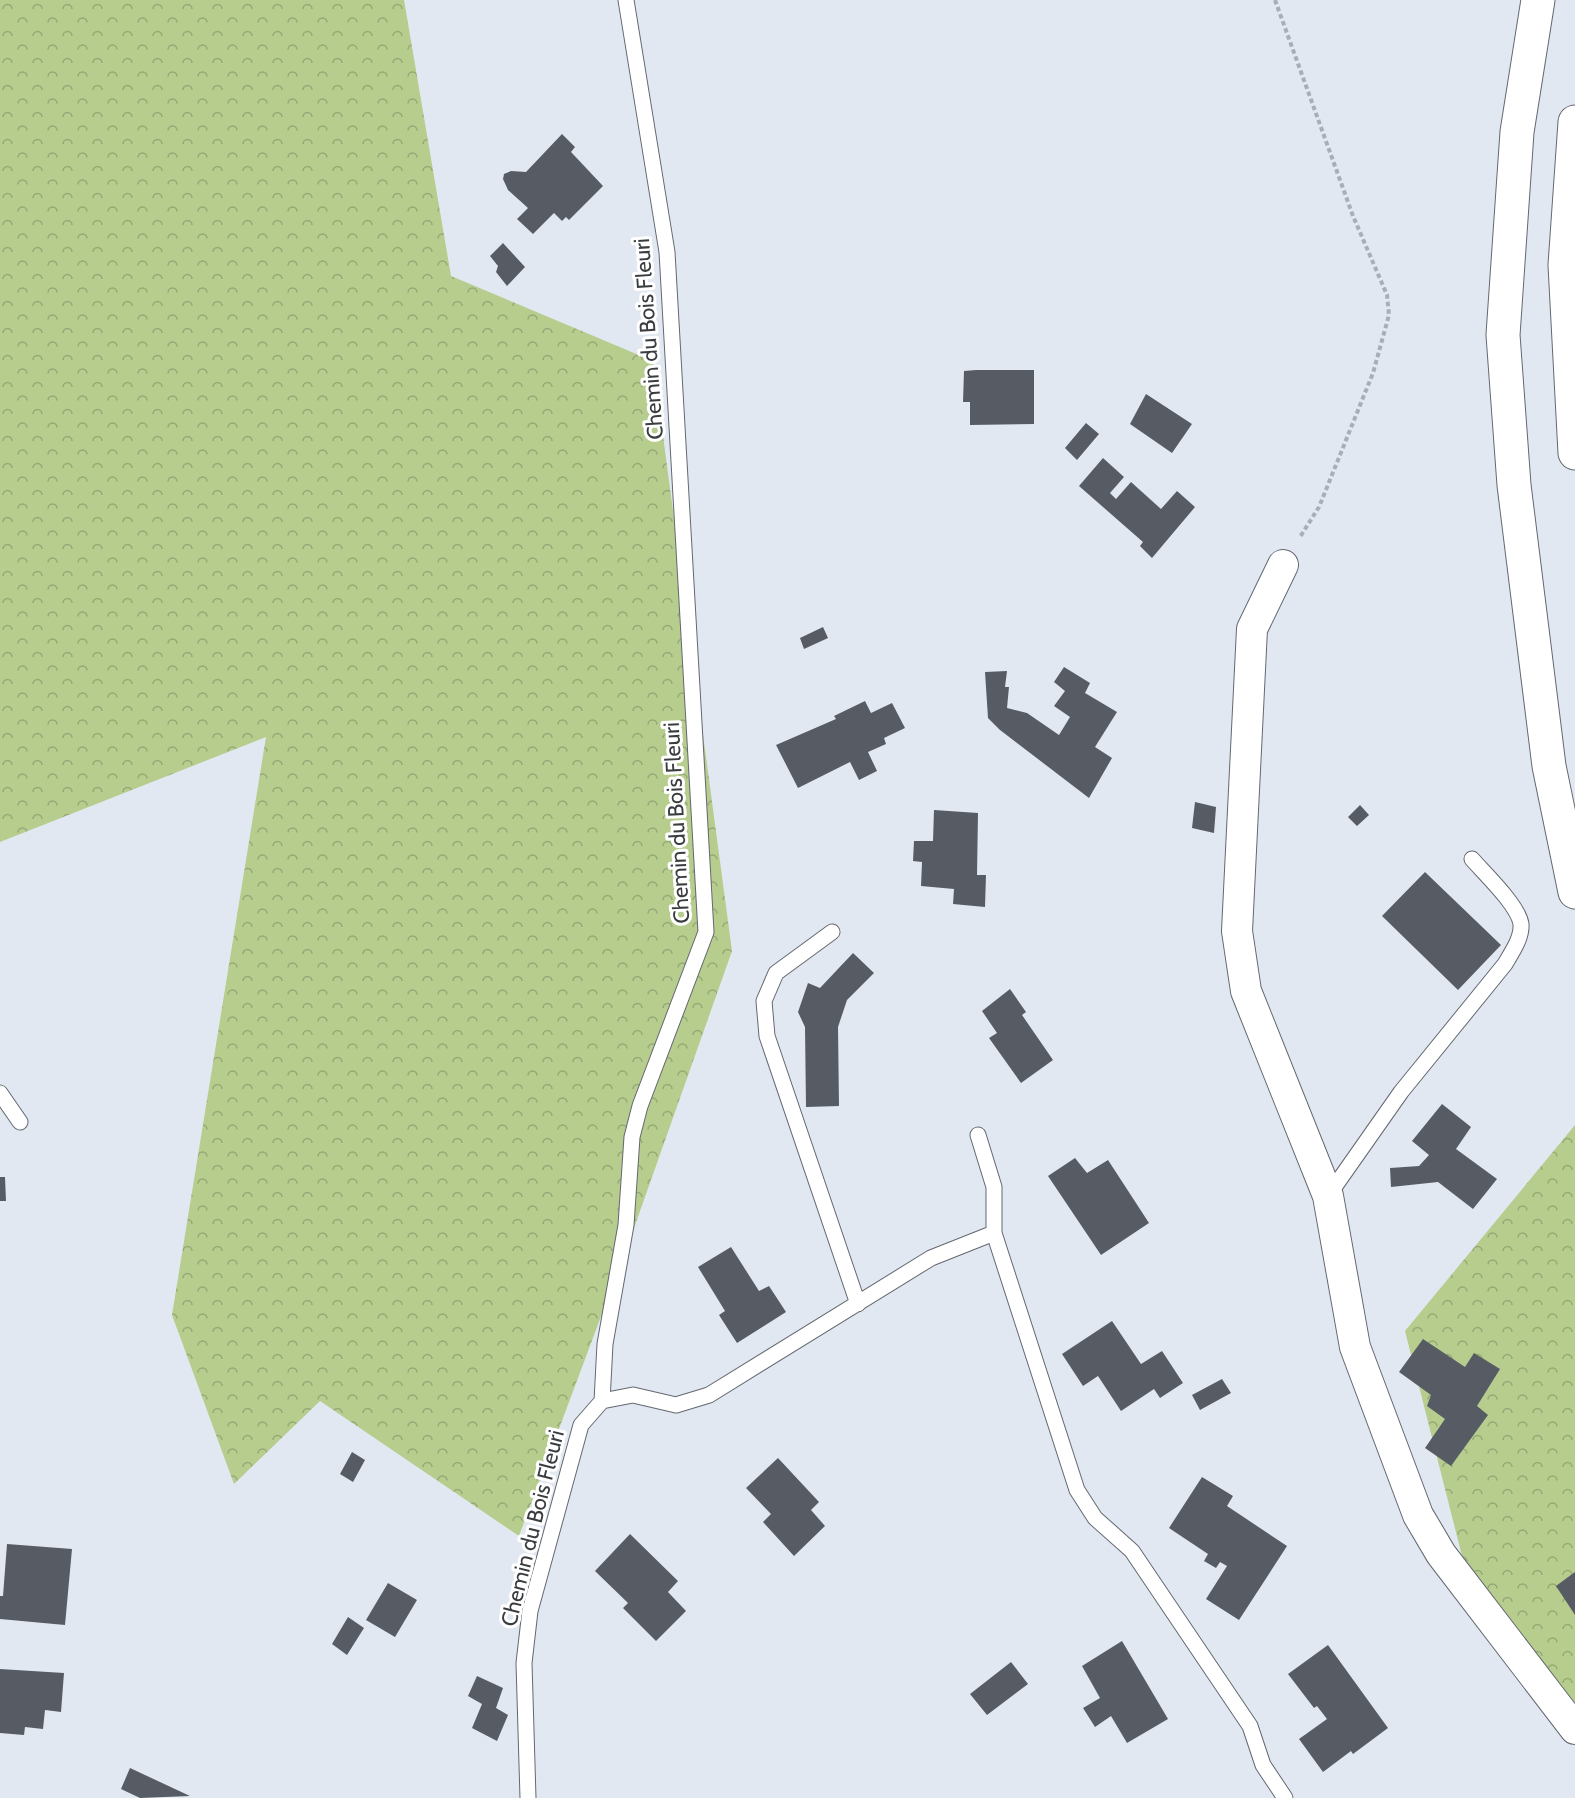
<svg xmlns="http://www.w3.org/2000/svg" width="1575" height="1798" font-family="Cabin,sans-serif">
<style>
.forest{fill:url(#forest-crowns)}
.building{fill:#575c64}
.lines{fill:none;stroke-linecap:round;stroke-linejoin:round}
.service-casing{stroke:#636870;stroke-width:17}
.minor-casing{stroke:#636870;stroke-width:32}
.trunk-casing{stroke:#636870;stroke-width:35}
.path{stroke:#a9aeb5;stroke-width:4;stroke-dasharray:4.5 3;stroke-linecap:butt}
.service{stroke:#fff;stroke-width:15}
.minor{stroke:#fff;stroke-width:30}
.trunk{stroke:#fff;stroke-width:33}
.labels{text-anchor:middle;stroke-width:6;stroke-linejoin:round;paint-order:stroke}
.street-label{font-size:22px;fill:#3a3d40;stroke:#fff}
</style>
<defs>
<pattern id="forest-crowns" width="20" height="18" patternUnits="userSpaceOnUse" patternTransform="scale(1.5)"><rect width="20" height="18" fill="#b6cd8e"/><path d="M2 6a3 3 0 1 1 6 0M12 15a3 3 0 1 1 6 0" fill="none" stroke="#95a875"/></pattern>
</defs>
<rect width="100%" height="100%" fill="#e2e8f1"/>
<path class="forest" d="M0,0H404L451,276L653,361L732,951L634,1228L519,1536L320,1401L234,1484L172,1315L266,737L0,842Z
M1575,1125V1707L1462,1556L1405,1331Z"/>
<path class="building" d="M562,134L575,147L571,152L603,186L569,220L566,217L562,221L554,213L533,234L517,219L528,208L508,190L503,179L504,174L511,171L526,172Z
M503,243L525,267L507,286L496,272L498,266L490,256Z
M976,370H1034V424L970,425V402H963L964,371Z
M1146,394L1192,424L1172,453L1130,424Z
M1086,423L1099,434L1077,460L1065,448Z
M1103,458L1124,477L1110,493L1116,499L1131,482L1161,509L1177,491L1195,507L1152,558L1140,546L1143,542L1079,486Z
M823,627L828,638L804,649L800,638Z
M1064,667L1090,683L1085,693L1117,712L1095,747L1112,758L1089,798L1000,730L988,718L985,672L1007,671L1005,687H1009L1007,708L1027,713L1059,735L1070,717L1054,706L1065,691L1054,682Z
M865,701L871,713L892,703L905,728L884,738L886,744L868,752L877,771L859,780L850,762L798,788L776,745L836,719L834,716Z
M1195,802L1216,807L1214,833L1192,828Z
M1360,805L1369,815L1357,826L1348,817Z
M934,810L978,813L977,875H986L985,907L953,904L954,889L921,886L922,862L913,861L914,841H933Z
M1425,872L1501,945L1458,990L1382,916Z
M853,953L874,973L847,1000L838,1027L839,1106L806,1107L805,1027L798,1012L808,983L820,988Z
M1010,989L1026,1012L1022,1015L1053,1060L1021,1083L989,1038L997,1033L982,1011Z
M1442,1104L1471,1127L1456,1149L1497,1179L1473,1209L1438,1182L1391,1187L1390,1168L1419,1166L1429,1155L1412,1141Z
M1075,1158L1087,1173L1108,1160L1149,1223L1101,1255L1048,1176Z
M0,1177H5L6,1201H0Z
M731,1247L759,1291L769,1286L786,1312L737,1343L719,1315L725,1311L698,1267Z
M1112,1321L1141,1364L1162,1351L1183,1383L1160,1398L1154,1389L1121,1411L1098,1376L1083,1386L1062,1354Z
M1423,1339L1465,1367L1474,1353L1500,1369L1477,1406L1488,1415L1451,1466L1425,1448L1445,1419L1427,1406L1431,1395L1399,1372Z
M1222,1379L1231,1393L1200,1410L1192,1395Z
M352,1452L365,1460L353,1482L340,1474Z
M778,1458L819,1502L811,1510L825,1526L794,1556L763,1522L771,1514L746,1488Z
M1202,1477L1233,1496L1227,1506L1287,1546L1239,1620L1206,1599L1227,1566L1220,1562L1216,1568L1204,1561L1208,1554L1169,1528Z
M630,1534L678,1581L668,1592L686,1611L656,1641L623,1608L628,1603L595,1571Z
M7,1544L72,1549L65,1625L0,1619V1596H3Z
M1575,1572V1615L1556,1586Z
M388,1583L417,1600L395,1637L366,1620Z
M348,1617L364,1628L347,1655L332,1644Z
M1122,1641L1168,1719L1127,1743L1111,1716L1095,1727L1083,1708L1100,1698L1082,1666Z
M1328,1645L1388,1728L1353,1754L1351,1751L1323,1772L1299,1739L1327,1719L1317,1706L1314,1708L1288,1674Z
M1011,1662L1028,1684L987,1715L970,1694Z
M0,1669L64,1673L61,1712L45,1710L43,1729L25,1727L24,1735L0,1733Z
M477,1676L503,1688L496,1708L508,1715L497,1741L472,1728L482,1704L468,1696Z
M130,1768L190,1796L140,1798L121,1789Z"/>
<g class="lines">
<g class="service-casing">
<path id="service" d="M832,932L776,973L764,1001L767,1036L858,1304
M0,1093L20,1122
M978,1135L994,1187V1233L1077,1490L1095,1518L1132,1551L1250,1726L1263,1765L1285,1798
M1328,1196L1401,1092L1505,964C1512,952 1522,938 1521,924C1518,905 1485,874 1472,859
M602,1401L633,1395L676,1405L709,1395L931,1258L994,1233
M528,1798L524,1663L530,1611L581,1425L602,1401L605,1344L626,1225L632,1137L640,1106L706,932L667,252L626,0"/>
</g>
<g class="minor-casing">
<path id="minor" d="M1283,565L1252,629L1237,931L1246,991L1328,1196L1355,1347L1418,1515L1441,1554L1575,1729"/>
</g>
<g class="trunk-casing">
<path id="trunk" d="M1538,0L1517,132L1503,335L1514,485L1549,766L1575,892
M1575,122L1565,265L1575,453"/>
</g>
<path class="path" d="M1275,0L1353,216L1387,295L1389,315L1373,373L1338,460L1319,507L1300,537"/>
<use href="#service" class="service"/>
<use href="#minor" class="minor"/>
<use href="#trunk" class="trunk"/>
</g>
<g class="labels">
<g class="street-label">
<text transform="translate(648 339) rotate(-94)" y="8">Chemin du Bois Fleuri</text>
<text transform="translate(676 823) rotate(-93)" y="8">Chemin du Bois Fleuri</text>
<text transform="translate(532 1528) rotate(-76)" y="8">Chemin du Bois Fleuri</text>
</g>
</g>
</svg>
